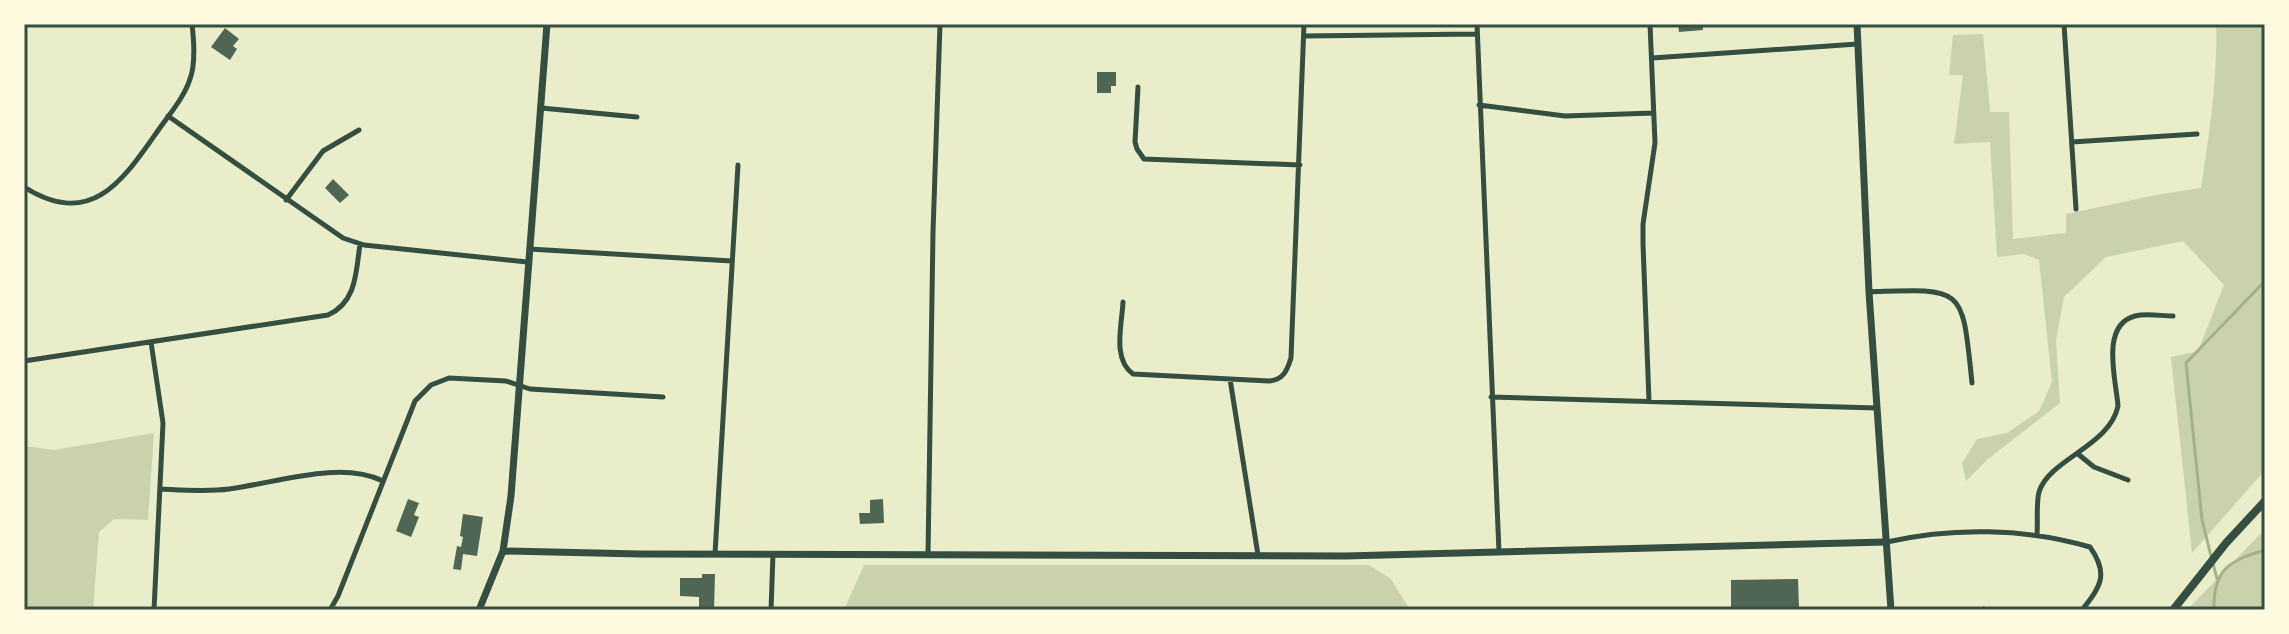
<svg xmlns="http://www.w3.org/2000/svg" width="2289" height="634" font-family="'Fira Sans',sans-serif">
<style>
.green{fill:#cad2ad}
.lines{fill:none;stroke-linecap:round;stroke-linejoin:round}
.stream{stroke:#a3b18a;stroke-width:3}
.building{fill:#4f6655}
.minor{stroke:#344e41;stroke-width:5}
.tertiary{stroke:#344e41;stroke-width:7}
.secondary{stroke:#344e41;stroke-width:7}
.primary{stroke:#344e41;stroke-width:8}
.neatline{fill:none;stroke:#344e41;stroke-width:3}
</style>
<rect width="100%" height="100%" fill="#e9edc9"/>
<path class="green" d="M2216,24H2265V470L2192,553L2171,357L2198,351L2224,285L2183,241L2106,257L2064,297L2056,340L2060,403L1988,459L1966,481L1962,463L1977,439L2007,433L2039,411L2052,382L2039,260L2024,254L1997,257L1990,142L1954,144L1963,75H1949L1953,35L1983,34L1990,112H2009L2013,239L2066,233V214L2161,194L2201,188C2209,134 2218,80 2216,24Z
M154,433L148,520L114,519L99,532L93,610H24V446L54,450Z
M2265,529V610H2187Z
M864,565H1369L1391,579L1410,610H844Z"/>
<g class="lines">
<path class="stream" d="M2211,556L2202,520L2186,363L2265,281
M2213,563L2217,579
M2214,610C2213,569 2229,561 2265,550"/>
</g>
<path class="building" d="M1678,24H1703V30L1679,32Z
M225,28L239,39L233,46L237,49L230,60L211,47Z
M1097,72H1116V86H1111V93H1097Z
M333,179L349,195L340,203L325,188Z
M408,499L419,503L414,515L419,517L411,537L396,531Z
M883,499L884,523L860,524L859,513H870V500Z
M463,514L483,517L477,556L463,554L461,570L453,569L457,546L461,547L463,537L460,536Z
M702,574H715L714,610H699V597L680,596V578H702Z
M1798,579L1799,608L1731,609V580Z"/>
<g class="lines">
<path class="minor" d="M1477,24L1499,552
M2064,24L2076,209
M1304,36L1477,34
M1652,58L1858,44
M1138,87L1135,142L1137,149L1144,159L1300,165
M1479,105L1565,116L1654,113
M541,108L637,117
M168,116L343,238L364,245L527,262
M2072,142L2197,134
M24,187C90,229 122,182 157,132C168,116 184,98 190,79C196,63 194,41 192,24
M286,200L323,151L359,130
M529,249L732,261
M1869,292C1966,288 1962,287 1972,383
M1123,302C1122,325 1112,359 1133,374L1269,381C1283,380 1287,371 1291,358L1304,24
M151,342L163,423L154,610
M24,361L328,315C357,302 356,271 360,244
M1230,379L1258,555
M1491,397L1877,408
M1649,401L1643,244V224L1655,143L1650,24
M2078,454L2094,467L2128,480
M160,489C182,490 206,492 229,489C276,483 339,460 383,481
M2037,535C2038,522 2036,504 2039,492C2049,459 2110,446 2118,406C2116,380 2100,325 2135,316C2146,313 2162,316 2173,316
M1887,542C1952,527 2026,528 2090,547C2109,574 2101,586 2082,610
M715,554L738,165
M928,555L933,232L940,24
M1984,609L1986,610
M330,610L338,596L415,401L431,385L449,378L506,381L530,389L663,397
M771,610L773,554"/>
<path class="tertiary" d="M503,551L640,554L1345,556L1886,542
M479,610L503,551L511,496L547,24"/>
<path class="secondary" d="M1857,24L1869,292L1891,610"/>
<path class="primary" d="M2173,610L2226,543L2265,501"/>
</g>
<rect width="2289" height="634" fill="none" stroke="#fefae0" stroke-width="52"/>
<rect x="26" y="26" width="2237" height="582" class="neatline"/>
</svg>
